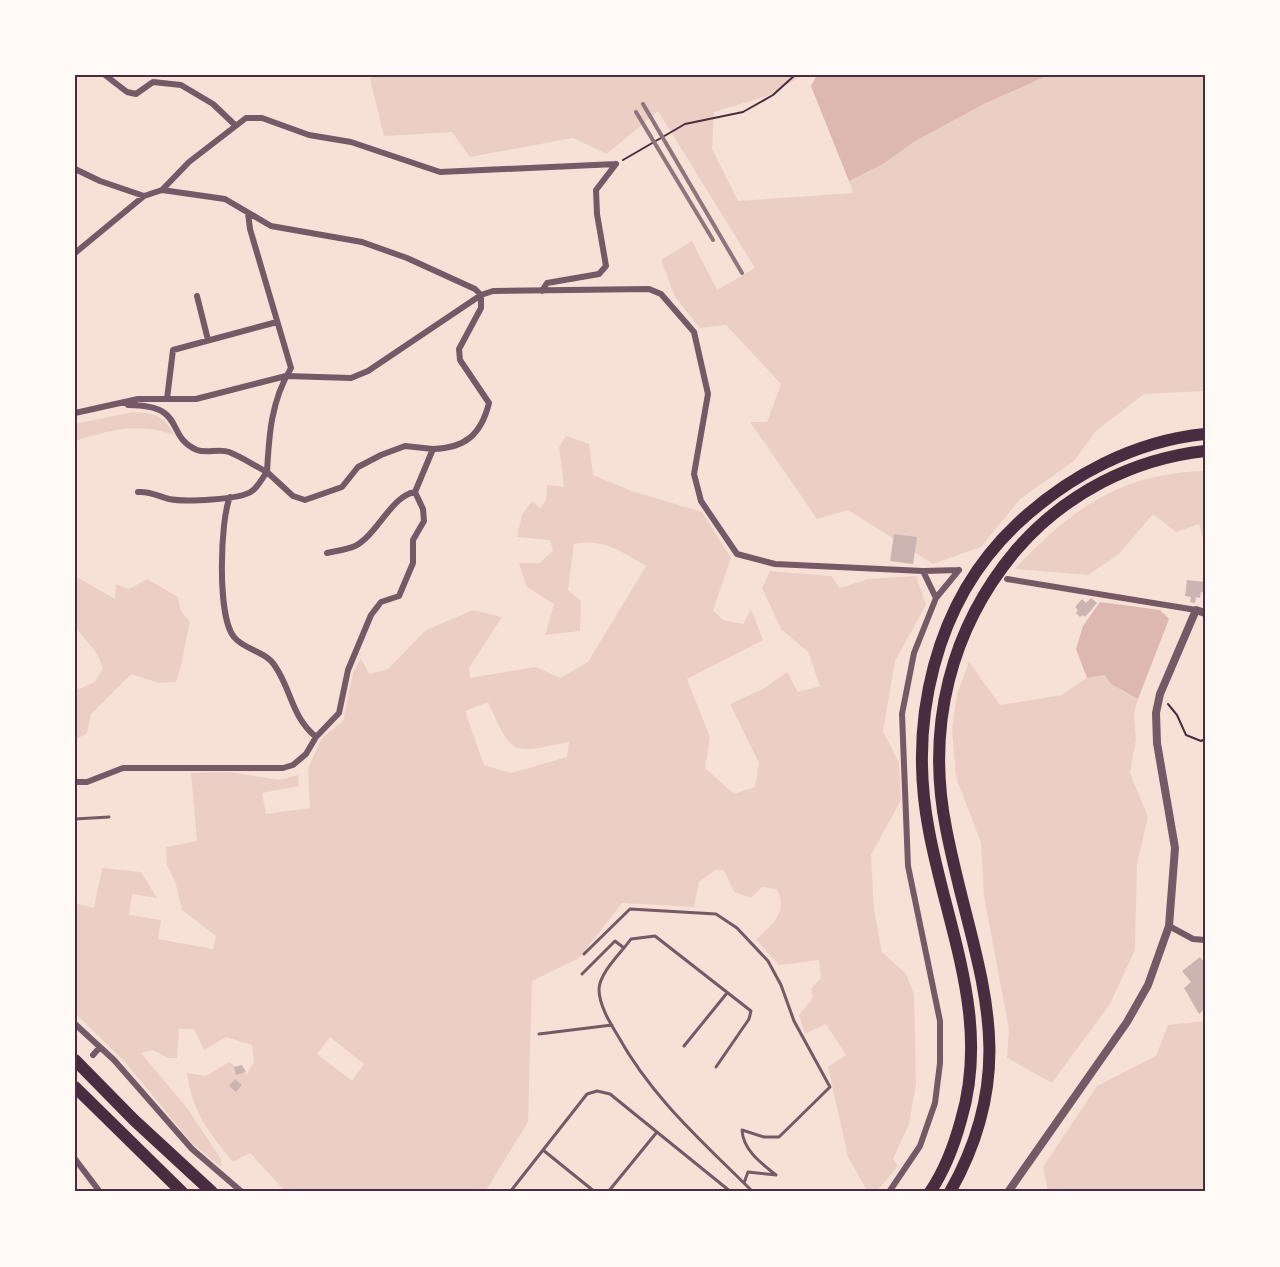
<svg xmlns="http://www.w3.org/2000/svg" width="1280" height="1267" font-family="'Public Sans',sans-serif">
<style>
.green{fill:#ebcfc5;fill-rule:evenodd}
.water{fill:#dcb8b0}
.building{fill:#ccb4b1}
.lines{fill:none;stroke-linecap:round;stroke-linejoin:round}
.path{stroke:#4a2c40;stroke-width:2}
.service{stroke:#755966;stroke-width:3}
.minor{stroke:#755966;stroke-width:6}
.tertiary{stroke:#755966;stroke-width:8}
.motorway{stroke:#4a2c40;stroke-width:12}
.rail{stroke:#8f747c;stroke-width:4}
.neatline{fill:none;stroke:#4a2c40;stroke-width:2}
</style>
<rect width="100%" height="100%" fill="#f7e1d7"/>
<path class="green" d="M375,75H804L767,96L714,112L712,149L738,201L853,193L849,181L883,164L914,141L984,104L1049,75H1205V391L1144,394L1096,431L1074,461L1020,499L981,547L933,564L848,510L817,519L750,422H767L781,384L726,325L700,328L675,297L661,260L692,241L717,290L755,268L658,111L607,154L573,138L470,157L452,132L384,136L370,79Z
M132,412C153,413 164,414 174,435C138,422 110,430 75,441V424Z
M566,436L589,444L593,475L632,491L702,512L731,558L713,610L723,620L743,624L751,609L763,640L687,679L710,737L705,768L734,794L755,787L759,763L730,704L763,689L787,672L798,692L820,686L808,652L781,629L762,588L770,571L831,576L840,588L868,579L916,576L926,605L895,661L883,731L899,763L901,800L871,855L874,910L882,952L906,974L914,994L916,1084L909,1124L893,1159L898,1166L876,1192H868L848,1157L828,1067L846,1055L826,1024L805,1034L799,1015L813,998L811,989L821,978L819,960L779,965L756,940C772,924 789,913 777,889L762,887L751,898L734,892L724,870H715L699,882L694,907L622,903L579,958L532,981L528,1122L485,1192H286L250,1153L233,1162C209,1132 192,1112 187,1073L206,1076L229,1062L247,1074L254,1062L252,1045L226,1037L204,1050L194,1029H179L177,1058H168L153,1050L141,1053L187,1108L221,1159V1167L191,1142L126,1063L75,1013V903L94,908L102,868L141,872L157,898L132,894L129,915L161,920L158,939L213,949L216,936L182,910L175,881L167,865L166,847L197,841L191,773L230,772L279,780L298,775L299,786L262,793L266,814L310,808L308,768L322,738L343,721L353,673L361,658L369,674L388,669L426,630L473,610L502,617L469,668L470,678L536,667L560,678L588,662L646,566C622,552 603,538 574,544L568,590L581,601L580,631L545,635L554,604L527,587L519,563H539L553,551L550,540L517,537L522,515L532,501L540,508L546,500L547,485L564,487L559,447ZM488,702C513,757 510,754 569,742L567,757L511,773L484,765L465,711ZM330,1037L364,1064L352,1081L317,1054Z
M1205,471V545L1199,524L1176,532L1153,514L1119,554L1088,575L1015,569C1071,509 1121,473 1205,471Z
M75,576L115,599L116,584L129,589L147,579L178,597L181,611L190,622C185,642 183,662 176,682L159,683L131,674L91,714L87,733L75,740V687L79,689L95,682L103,668L96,652L75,627Z
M969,662L1000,705L1061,695L1087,678L1105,675L1122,691L1138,699L1134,713L1136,740L1130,773L1148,817L1137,864L1135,950L1110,1004L1052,1083L1007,1058L1009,1030L984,896L981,843L956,777L952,730L957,694Z
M1205,1021V1192H1048L1043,1167L1097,1086L1156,1056L1168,1025Z"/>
<path class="water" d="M817,75H1049L984,104L915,141L883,164L849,181L811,86Z
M1100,602L1160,610L1169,619L1138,699L1111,684L1105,675L1087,678L1076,649L1083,626Z"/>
<path class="building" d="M894,534L917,537L913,564L890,561Z
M1187,580L1205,582V593L1201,592L1200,598L1196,597L1195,603L1190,602L1191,597L1185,596Z
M1091,598L1097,603L1085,617L1083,615L1080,617L1076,613L1078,610L1075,607L1082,599L1086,603Z
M1200,957L1205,963V975L1203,973L1205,977V1009L1199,1014L1184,988L1191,982L1182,971Z
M242,1065L246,1072L236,1075L234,1067Z
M235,1079L242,1085L236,1092L229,1086Z"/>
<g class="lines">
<path class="path" d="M623,160L685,124L743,112L773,95L795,75
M1168,704L1177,715L1186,735L1201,741L1205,739"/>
<path class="service" d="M75,819L109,817
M584,954L630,909L716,914L737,928L768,961L781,985L794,1021L830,1087L779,1137H764L742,1130C743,1150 761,1163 776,1175L748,1172L744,1183
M582,974L615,941L624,948
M539,1034L612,1025
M684,1046L727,993
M716,1067L749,1019L751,1011L655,936L631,939C621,953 600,972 599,989C599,1005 610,1023 618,1036C653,1099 703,1142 753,1192
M543,1150L595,1192
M510,1192L587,1094L597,1091L610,1094L731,1192
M608,1192L657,1132"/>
<path class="minor" d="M105,75L127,92L136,94L153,82L181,85L213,104L235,125
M75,169L100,181L144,196
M162,190L189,162L246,118H262L309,135L351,142L440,172L616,164
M248,213L250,229L291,368C271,401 269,435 267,472L293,496L305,500L342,487L358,467L381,455L405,446L433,449
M75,253L144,196L162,190L225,199L271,226L362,242L407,258L475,289L481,295V308L459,349L460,360L489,403C481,435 465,448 433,449L415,492L423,509L424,521L413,540V563L399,596L381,602L371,615L348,670L339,713L316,737L306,754L293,765L283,768H123L87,782H75
M542,291L547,283L599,274L606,266L597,214L596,190L616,164
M197,296L208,340
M167,399L173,350L277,322
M126,402L128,405C188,405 164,436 197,450C207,454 219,448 229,452C242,457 255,466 267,472C262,478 258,487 252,491C241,500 184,502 169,499C158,496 150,491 138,492
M75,413L138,399H196L286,376L351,378L368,371L481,295L493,291L649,289L661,294L694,332L708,394L694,474L701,501L737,554L775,564L923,571L936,598
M230,497C220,520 217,617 234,637C244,650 266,651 275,666C292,691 291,716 316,737
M327,553C335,551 346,550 355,546C377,535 392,495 415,492
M923,571L959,570
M1007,579L1196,610
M1169,926L1193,939L1205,940
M75,1024L114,1060L192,1149L242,1192
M93,1055L100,1047
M75,1159L100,1192
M889,1192L920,1146L935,1103L940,1063V1021L908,866L902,714L914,653L936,598L959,570"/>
<path class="tertiary" d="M1008,1192L1127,1022L1148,985L1169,926L1175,848L1157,743L1156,713L1160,694L1196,610L1205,613"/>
<path class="motorway" d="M75,1060L134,1120L212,1192
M75,1087L182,1192
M930,1192C945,1170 954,1146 961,1120C991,1020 947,928 929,831C908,722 934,602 1017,524C1068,476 1134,441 1205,434
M950,1192C1027,1056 972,964 946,828C926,727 950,628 1017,549C1065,494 1132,459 1205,451"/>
<path class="rail" d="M643,104L742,273
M636,112L713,240"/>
</g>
<rect width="1280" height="1267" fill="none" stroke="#fffaf5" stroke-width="153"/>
<rect x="76" y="76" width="1128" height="1114" class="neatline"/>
</svg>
